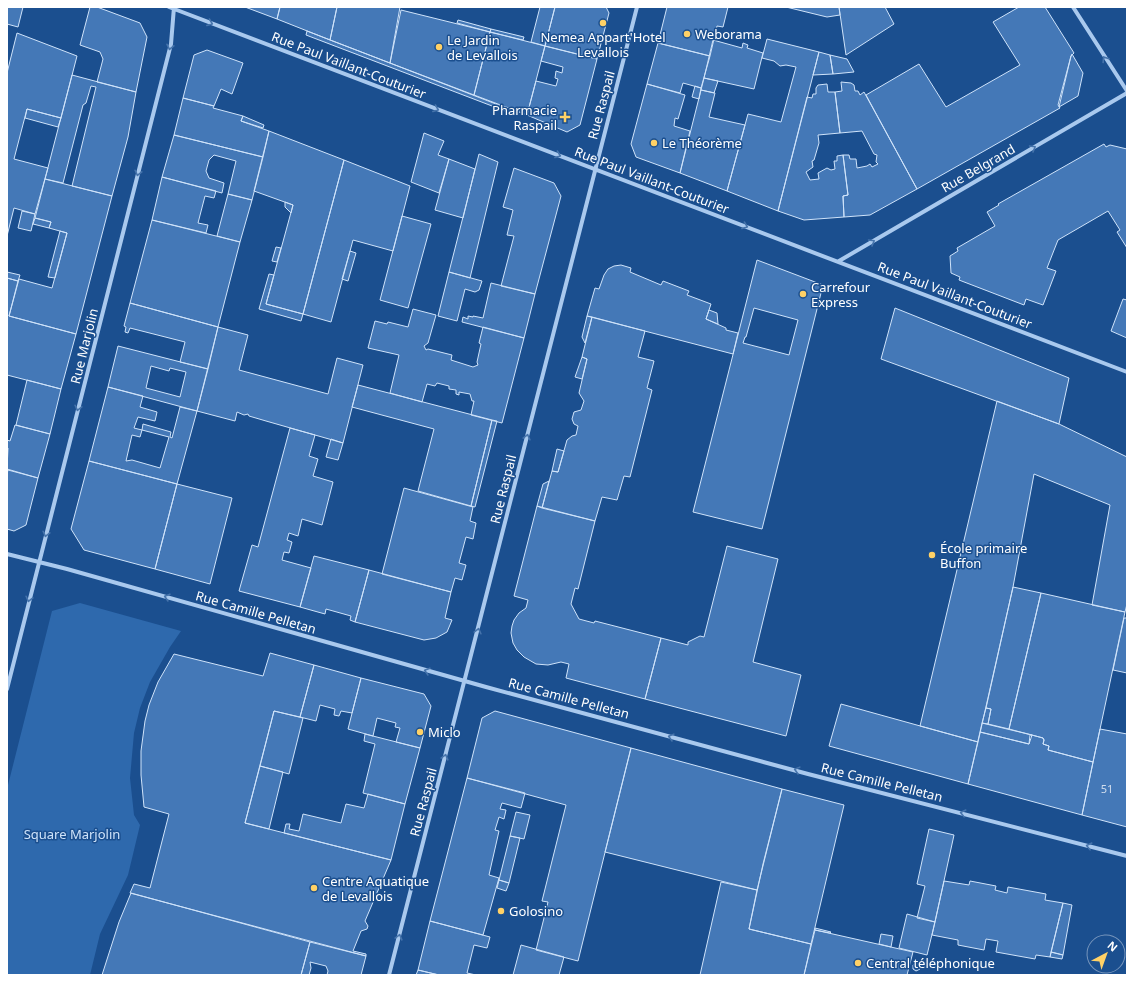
<svg xmlns="http://www.w3.org/2000/svg" width="1134" height="982" font-family="'Noto Sans',sans-serif">
<style>
.green{fill:#2e69ad}
.building{fill:#4478b7;stroke:#cfe3fa;fill-rule:evenodd}
.lines{fill:none;stroke-linecap:round;stroke-linejoin:round}
.street{stroke:#a9c9ee;stroke-width:4}
.oneway{stroke:#4674ac}
.poi-dot{fill:#ffd166;stroke:#1b4f8f;stroke-width:1.5}
.labels{text-anchor:middle;stroke-width:3;stroke-linejoin:round;paint-order:stroke}
.number-label{font-size:11px;fill:#d0dded}
.poi-label{font-size:13px;fill:#fff;stroke:#1b4f8f;text-anchor:start}
.street-label{font-size:13px;fill:#fff;stroke:#1b4f8f}
.park-label{font-size:13px;fill:#cfe3fa;stroke:#1b4f8f}
</style>
<rect width="100%" height="100%" fill="#1b4f8f"/>
<path class="green" d="M80,603L181,631L170,647L150,682L140,708L134,733L130,778L134,815L140,825L128,875L100,934L90,975H7V789L52,611Z"/>
<path class="building" d="M7,7H23L18,27L7,24Z
M90,7H97L140,23L147,37L136,92L97,82L103,59L100,52L80,45Z
M245,7H280L277,19Z
M280,7H337L330,40L277,19Z
M337,7H400L390,63L330,40Z
M540,7H555L545,46L531,42Z
M555,7H606L609,13L597,59L545,46Z
M667,7H728L723,27L717,26L710,56L658,43Z
M786,7H839L840,15L827,17Z
M839,7H885L894,24L846,55Z
M1019,7H1045L1074,53L1071,56L1058,105L1060,108L917,189L866,95L919,64L946,107L1020,65L993,22Z
M401,10L490,32L474,95L390,63Z
M458,20L491,29L490,32L457,23Z
M491,29L524,37L523,40L490,32Z
M307,31L514,111L513,114L306,35Z
M490,32L545,46L527,115L474,95Z
M17,33L77,56L61,118L27,109L14,159L48,168L35,214L14,208L7,236V73Z
M767,39L819,52L778,211L727,191L748,114L781,122L796,67L786,65L780,66L774,61L762,58Z
M713,40L742,48L743,43L748,45L747,48L763,53L754,89L704,78Z
M658,43L710,56L701,88L683,83L680,93L647,84Z
M545,46L597,59L580,125L567,132L527,115L536,81L556,86L558,79L555,78L556,71L562,73L563,67L541,61Z
M207,50L243,63L232,94L221,89L214,106L183,98L194,55Z
M819,52L830,55L833,74L813,75Z
M1072,54L1083,73L1078,96L1059,107L1071,56Z
M830,55L847,59L854,72L833,74Z
M72,75L136,92L128,137L112,196L72,186L96,87L91,86L86,103L83,105L63,183L45,179Z
M704,78L718,81L714,93L701,90Z
M841,82L851,83L854,85L855,91H858L860,95L864,92L917,189L870,215L844,217L843,196L848,195L843,155H849L850,159H856L857,168L867,166L870,164L872,167L878,164L876,162L877,155L874,154L862,131L840,133L835,92L842,91Z
M647,84L685,95L678,119L675,118L674,126L690,131L680,173L636,157L631,144Z
M827,84L828,92H835L840,133L818,135L819,143L814,160L812,161L813,167L806,172L810,180L819,179L818,173L827,168L831,170L835,169L834,161H837V156L843,155L848,195L843,196L844,217L804,220L778,211L807,97L812,98L813,94H816V88L818,85Z
M695,86L701,88L699,99L692,97Z
M701,90L715,93L709,117L745,125L727,191L680,173Z
M183,98L214,106L213,108L243,116L241,121L269,131L263,157L174,135Z
M27,109L61,118L58,127L25,118Z
M243,116L264,125L263,128L241,121Z
M269,131L344,160L303,314L266,304L293,205L254,191Z
M424,133L444,141L438,155L449,159L439,193L411,182Z
M174,135L263,157L252,200L228,194L236,161L214,155L209,160L206,171L209,178L224,183L222,193L162,177Z
M1104,144L1106,147L1110,145L1127,149V248L1117,232L1120,230L1108,211L1058,240L1047,268L1056,271L1043,305L1026,299L1024,305L959,280L960,277L951,273L950,256L958,251L957,248L995,226L987,212L999,205L998,204Z
M479,154L498,162L470,278L449,272Z
M449,159L475,169L463,218L435,210Z
M344,160L410,186L393,251L353,240L331,322L303,314Z
M514,168L554,183L561,196L535,294L501,286L514,236L507,235L513,210L503,207Z
M162,177L216,191L214,198L205,196L198,223L208,225L206,233L152,220Z
M45,179L112,196L76,334L9,316L19,279L52,288L67,233L49,228L51,222L35,218Z
M228,194L252,200L240,242L217,236Z
M285,202L293,205L291,213L285,207Z
M22,211L35,214L31,231L18,228Z
M402,216L431,224L408,308L380,300Z
M35,218L51,222L49,228L33,224Z
M152,220L240,242L218,327L130,303Z
M60,231L67,233L55,278L48,277Z
M276,247L281,248L277,262L272,261Z
M350,251L356,253L348,281L342,279Z
M757,260L823,285L762,529L693,512ZM754,308L798,320L789,355L743,343L745,337H746Z
M621,265L631,268L630,272L661,285L663,281L689,291L687,295L711,304L706,319L726,328V330L738,333L733,354L587,316L595,288L599,289L604,275L608,269L614,266Z
M7,272L20,275L18,281L7,278Z
M449,272L482,281L479,290L475,292L465,289L457,321L438,316Z
M269,274L274,275L266,304L303,314L301,321L259,309Z
M7,278L18,281L9,316L76,334L61,389L7,375Z
M491,283L535,294L524,338L462,322L463,317L468,319V316L473,317V316L483,318Z
M1123,299L1127,300V338L1111,331Z
M130,303L218,327L208,369L180,362L185,342L130,328L128,333L125,332L126,327L124,326Z
M895,308L1069,378L1059,424L881,359Z
M413,309L436,315L428,343L424,346L426,350L428,349L452,355L451,360L473,367L478,365L477,362L481,344L479,343L483,327L524,338L502,423L471,415L474,401H472L470,394L459,392V395L456,394V390L449,389V386L437,383L435,386L427,384L422,402L390,393L399,355L368,348L375,321L387,324L388,322L408,327Z
M709,310L717,313L718,324L706,319Z
M587,316L592,317L585,343L582,337Z
M592,317L645,331L638,357L654,361L647,388L652,390L630,477L624,476L617,500L602,497L595,521L542,508L552,471L558,472L567,440L572,436L576,435L578,426L574,424L572,419L574,412L581,410L584,401L579,393L587,359L582,357Z
M218,327L248,335L239,370L328,394L337,358L363,365L343,443L266,421L249,416L248,414L244,415L237,412L235,421L197,411Z
M118,346L208,369L197,411L108,387ZM151,366L169,371L170,368L186,372L180,397L146,388Z
M582,357L587,359L582,379L575,377Z
M27,380L61,389L50,434L16,425Z
M358,385L492,420L471,506L418,491L434,429L352,407Z
M108,387L143,396L140,407L157,412L155,421L138,417L134,428L142,430L143,424L171,432L170,437L172,438L180,407L197,411L177,484L89,461ZM142,430L169,437L160,468L132,460L126,461L132,435L140,437Z
M997,401L1059,424L1127,457V604L1125,612L1092,605L1110,505L1034,474L1013,587L978,742L920,726Z
M492,420L497,421L475,507L471,506Z
M15,425L50,434L38,478L7,469L8,448L7,447V440L10,441Z
M290,428L315,435L309,456L318,459L313,476L333,482L322,525L302,519L298,536L289,533L287,540L292,542L289,553L284,552L282,560L311,568L300,607L239,591L252,545L258,547Z
M331,439L343,443L338,460L326,457Z
M557,449L564,451L558,472L552,471Z
M89,461L177,484L155,569L84,550L71,529Z
M8,470L38,478L26,525L14,531L7,529V474Z
M549,481L542,508L537,506L543,484Z
M177,484L232,498L210,584L155,569Z
M404,488L473,507L470,521L476,523L473,539L466,537L459,563L466,565L462,580L455,578L451,592L382,574Z
M537,506L595,521L578,589L575,588L571,604L579,619L594,623L595,621L661,638L645,699L566,678L569,664L561,662L548,665L536,664L524,657L517,650L513,643L511,633L512,626L514,620L519,613L526,608L528,600L514,596Z
M727,546L778,559L753,662L801,675L786,736L645,699L661,638L688,645V642L700,636L704,637Z
M314,556L369,570L355,622L350,620L351,616L326,609L325,614L300,607Z
M369,570L451,592L445,618L452,620L447,632L436,638L424,640L355,622Z
M1013,587L1041,593L1009,729L988,724L991,709L986,708Z
M1041,593L1125,612L1093,762L1048,750L1049,746L1043,744L1044,740L1043,738L1009,729Z
M1124,618H1127V673L1113,670Z
M270,653L314,665L300,717L274,711L245,823L391,860L365,921L368,926L367,929L361,931L353,951L366,954V956L130,893L134,884L150,888L169,814L144,807L141,775V751L145,721L149,705L158,682L174,654L263,676Z
M314,665L361,678L352,713L341,711L339,716L334,715L335,709L320,705L316,721L300,717Z
M361,678L424,694L431,706L420,748L396,742L400,728L395,727L396,723L377,718L373,736L348,729Z
M841,704L978,742L968,784L829,746Z
M986,708L991,709L988,724L982,723Z
M274,711L303,718L289,774L260,766Z
M495,711L631,748L578,961L536,950L548,902L542,901L566,805L467,778L482,718Z
M982,723L1032,735L1029,744L980,732Z
M1100,729L1127,734V827L1082,815Z
M980,732L1029,744L1030,735H1032L1043,738L1044,740L1043,744L1049,746L1048,750L1093,762L1082,815L968,784Z
M365,734L420,748L405,804L363,793L375,744L364,741Z
M631,748L782,789L757,890L605,852Z
M260,766L283,772L269,829L245,823Z
M467,778L525,793L521,808L502,803L500,809L506,810L504,819L499,817L495,830L499,831L489,875L499,878L483,935L430,921Z
M782,789L844,805L811,944L749,929L763,864Z
M368,794L405,804L391,860L284,833L286,824H290L289,829L299,831L303,814L341,823L346,804L364,808Z
M516,812L530,815L524,839L510,836Z
M929,829L954,835L935,922L917,918L925,886L917,884Z
M510,836L520,838L509,883L499,880Z
M499,880L509,883L506,891L497,888Z
M944,881L969,885L970,881L996,886L995,890L1007,893L1008,887L1046,894L1045,900L1063,903L1050,957L1036,955L1035,959L996,952L998,941L986,939L984,950L958,945V940L932,935Z
M721,882L757,890L749,929L811,944L804,975H700Z
M131,893L310,942L301,975H102L119,922Z
M1063,903L1072,905L1063,955L1051,952Z
M907,914L935,922L927,955L899,948Z
M430,921L490,937L487,948L474,945L467,973L476,975H439L418,970Z
M815,928L831,932L830,933L815,930Z
M815,930L913,952L907,975H804Z
M881,934L893,936L891,947L879,944Z
M310,942L366,956L361,975H327L328,971L326,966L310,962L311,968L309,975H301Z
M521,945L564,957L559,975H513Z
M1051,952L1063,955L1062,959L1050,957Z
M917,963L921,965L920,969L916,971L913,969V965Z
M418,970L439,975H416Z"/>
<g class="lines">
<path class="street" d="M169,7L1127,372
M1073,7L1127,91
M839,261L1127,93
M7,554L67,569L486,687L808,774L1127,856
M7,689L171,44L174,7
M389,975L637,7"/>
</g>
<defs><path id="oneway-chevron" d="M-2-3.5L2.5 0L-2 3.5" fill="none" stroke-width="1.6" stroke-linecap="round" stroke-linejoin="round"/></defs>
<g class="oneway">
<use href="#oneway-chevron" transform="translate(210 23) rotate(21)"/>
<use href="#oneway-chevron" transform="translate(170 47) rotate(102)"/>
<use href="#oneway-chevron" transform="translate(1105 59) rotate(-122)"/>
<use href="#oneway-chevron" transform="translate(436 109) rotate(21)"/>
<use href="#oneway-chevron" transform="translate(1033 148) rotate(-30)"/>
<use href="#oneway-chevron" transform="translate(558 155) rotate(21)"/>
<use href="#oneway-chevron" transform="translate(138 173) rotate(104)"/>
<use href="#oneway-chevron" transform="translate(745 226) rotate(21)"/>
<use href="#oneway-chevron" transform="translate(872 242) rotate(-30)"/>
<use href="#oneway-chevron" transform="translate(78 408) rotate(104)"/>
<use href="#oneway-chevron" transform="translate(527 437) rotate(-76)"/>
<use href="#oneway-chevron" transform="translate(46 534) rotate(104)"/>
<use href="#oneway-chevron" transform="translate(167 597) rotate(-164)"/>
<use href="#oneway-chevron" transform="translate(29 599) rotate(104)"/>
<use href="#oneway-chevron" transform="translate(478 631) rotate(-76)"/>
<use href="#oneway-chevron" transform="translate(427 671) rotate(-164)"/>
<use href="#oneway-chevron" transform="translate(671 737) rotate(-165)"/>
<use href="#oneway-chevron" transform="translate(445 757) rotate(-75)"/>
<use href="#oneway-chevron" transform="translate(797 770) rotate(-165)"/>
<use href="#oneway-chevron" transform="translate(963 813) rotate(-166)"/>
<use href="#oneway-chevron" transform="translate(1089 846) rotate(-166)"/>
<use href="#oneway-chevron" transform="translate(399 937) rotate(-75)"/>
</g>
<g class="poi-dot">
<circle cx="603" cy="23" r="4"/>
<circle cx="687" cy="34" r="4"/>
<circle cx="439" cy="47" r="4"/>
<path d="M563 111h4v4h4v4h-4v4h-4v-4h-4v-4h4z"/>
<circle cx="654" cy="143" r="4"/>
<circle cx="803" cy="294" r="4"/>
<circle cx="932" cy="555" r="4"/>
<circle cx="420" cy="732" r="4"/>
<circle cx="314" cy="888" r="4"/>
<circle cx="501" cy="911" r="4"/>
<circle cx="858" cy="963" r="4"/>
</g>
<g class="labels">
<g class="number-label">
<text x="1107" y="793">51</text>
</g>
<g class="poi-label">
<text x="695" y="39">Weborama</text>
<text x="603" y="42" text-anchor="middle">Nemea Appart'Hotel<tspan x="603" dy="15">Levallois</tspan></text>
<text x="447" y="45">Le Jardin<tspan x="447" dy="15">de Levallois</tspan></text>
<text x="557" y="115" text-anchor="end">Pharmacie<tspan x="557" dy="15">Raspail</tspan></text>
<text x="662" y="148">Le Théorème</text>
<text x="811" y="292">Carrefour<tspan x="811" dy="15">Express</tspan></text>
<text x="940" y="553">École primaire<tspan x="940" dy="15">Buffon</tspan></text>
<text x="428" y="737">Miclo</text>
<text x="322" y="886">Centre Aquatique<tspan x="322" dy="15">de Levallois</tspan></text>
<text x="509" y="916">Golosino</text>
<text x="866" y="968">Central téléphonique</text>
</g>
<g class="street-label">
<text transform="translate(349 65) rotate(21)" y="5">Rue Paul Vaillant-Couturier</text>
<text transform="translate(601 105) rotate(-75)" y="5">Rue Raspail</text>
<text transform="translate(978 168) rotate(-30)" y="5">Rue Belgrand</text>
<text transform="translate(652 180) rotate(21)" y="5">Rue Paul Vaillant-Couturier</text>
<text transform="translate(955 295) rotate(21)" y="5">Rue Paul Vaillant-Couturier</text>
<text transform="translate(84 346) rotate(-76)" y="5">Rue Marjolin</text>
<text transform="translate(503 489) rotate(-76)" y="5">Rue Raspail</text>
<text transform="translate(256 612) rotate(16)" y="5">Rue Camille Pelletan</text>
<text transform="translate(569 698) rotate(15)" y="5">Rue Camille Pelletan</text>
<text transform="translate(882 782) rotate(14)" y="5">Rue Camille Pelletan</text>
<text transform="translate(423 802) rotate(-75)" y="5">Rue Raspail</text>
</g>
<g class="park-label">
<text x="72" y="839">Square Marjolin</text>
</g>
</g>
<rect width="1134" height="982" fill="none" stroke="#ffffff" stroke-width="16"/>
<g transform="translate(1106 954) rotate(41)"><circle r="19" fill="#1b4f8f" stroke="#7695bc"/>
<path d="M0-3L7 15L0 10L-7 15Z" fill="#ffd166"/>
<text y="-6" font-size="11" font-weight="bold" text-anchor="middle" fill="#ffffff">N</text>
</g>
</svg>
